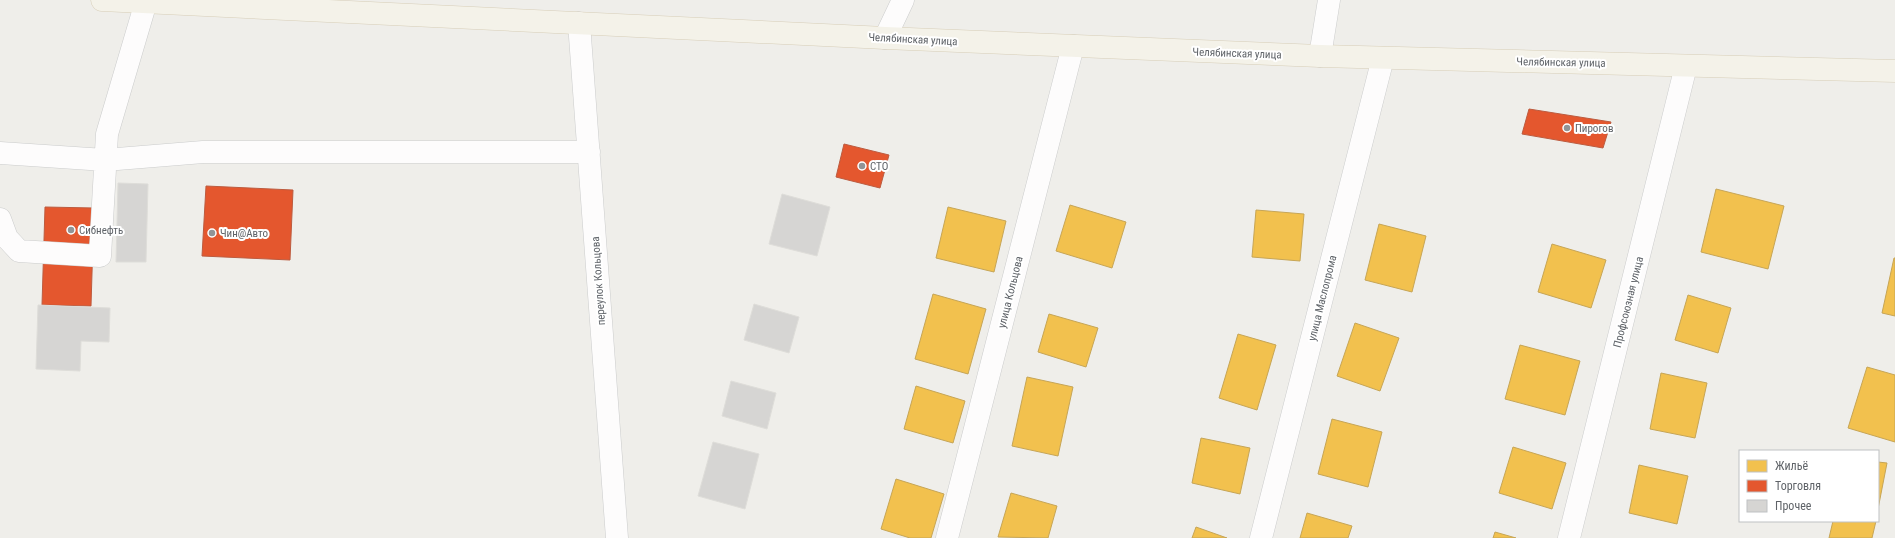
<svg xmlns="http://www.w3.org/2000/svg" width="1895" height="538" font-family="'Roboto Condensed',sans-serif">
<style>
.homes{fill:#f2c14e;stroke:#c6a556}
.shops{fill:#e4572e;stroke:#bc5b3f}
.building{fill:#d6d5d3;stroke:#deddd9}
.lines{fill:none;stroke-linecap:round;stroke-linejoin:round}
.minor-casing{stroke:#cbcccc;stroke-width:23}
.major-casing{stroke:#d7ceb8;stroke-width:23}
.minor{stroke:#fdfcfc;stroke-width:22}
.major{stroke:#f4f2e9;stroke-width:22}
.poi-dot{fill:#919496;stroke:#fff;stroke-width:1.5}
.labels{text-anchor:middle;stroke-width:4;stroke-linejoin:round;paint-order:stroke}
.street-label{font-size:11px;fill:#5f6368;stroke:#fff}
.poi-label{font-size:11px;fill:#5f6368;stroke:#fff;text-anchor:start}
</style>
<rect width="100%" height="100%" fill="#efeeea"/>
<path class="homes" d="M1716,189L1784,206L1768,269L1701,252Z
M1070,205L1126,222L1112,268L1056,251Z
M948,207L1006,221L994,272L936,258Z
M1256,210L1304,214L1300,261L1252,257Z
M1379,224L1426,236L1412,292L1365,280Z
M1552,244L1606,260L1591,308L1538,292Z
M1894,258H1895V316L1882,313Z
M933,294L986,309L968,374L915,359Z
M1688,295L1731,308L1718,353L1675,340Z
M1049,314L1098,328L1086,367L1038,352Z
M1355,323L1399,338L1380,391L1337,376Z
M1238,334L1276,345L1257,410L1219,398Z
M1520,345L1580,361L1565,415L1505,399Z
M1867,367L1895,375V442L1848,428Z
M1661,373L1707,383L1695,438L1650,429Z
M1027,377L1073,387L1058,456L1012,446Z
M916,386L965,401L953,443L904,429Z
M1332,419L1382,432L1368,487L1318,474Z
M1201,438L1250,448L1240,494L1192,483Z
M1513,447L1566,463L1552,509L1499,493Z
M1878,462L1887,463L1878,509Z
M1639,465L1688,476L1677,524L1629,513Z
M896,479L944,494L931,538H910L881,529Z
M1011,493L1057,506L1048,538L998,537Z
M1307,513L1352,526L1348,538H1300Z
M1833,521H1876L1872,538H1829Z
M1196,527L1227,538H1192Z
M1495,532L1516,538H1493Z"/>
<path class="shops" d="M1529,109L1611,122L1603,148L1522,134Z
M844,144L889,155L880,188L836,177Z
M206,186L293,190L290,260L202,256Z
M45,207L94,208L91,306L42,305Z"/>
<path class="building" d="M118,183L148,184L146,262H116Z
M782,194L830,207L817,256L769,244Z
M754,304L799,317L789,353L744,340Z
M38,305L110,308L109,342L81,341L80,371L36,369Z
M731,381L776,393L767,429L722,416Z
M713,442L759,454L745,509L698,496Z"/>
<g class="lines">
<g class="minor-casing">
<path id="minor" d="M579,23L617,538
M885,38L903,0
M1320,56L1329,0
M0,153L105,160L203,152H589
M0,219L7,238L19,251L100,256L107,134L146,2
M947,538L1073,46
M1261,538L1383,58
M1569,538L1686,66"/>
</g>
<g class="major-casing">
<path id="major" d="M102,0L885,38L1320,56L1895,71"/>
</g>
<use href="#minor" class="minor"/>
<use href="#major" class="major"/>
</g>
<g class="poi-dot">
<circle cx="1567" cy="128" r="4"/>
<circle cx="862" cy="166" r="4"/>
<circle cx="71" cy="230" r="4"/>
<circle cx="212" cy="233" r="4"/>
</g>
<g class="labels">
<g class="street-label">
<text transform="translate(913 39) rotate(3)" y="4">Челябинская улица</text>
<text transform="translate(1237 53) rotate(2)" y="4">Челябинская улица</text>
<text transform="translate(1561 62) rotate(1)" y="4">Челябинская улица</text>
<text transform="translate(598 281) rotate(-94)" y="4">переулок Кольцова</text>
<text transform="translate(1010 292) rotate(-76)" y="4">улица Кольцова</text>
<text transform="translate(1322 298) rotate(-76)" y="4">улица Маслопрома</text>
<text transform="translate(1628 302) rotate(-76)" y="4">Профсоюзная улица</text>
</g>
<g class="poi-label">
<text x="1575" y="132">Пирогов</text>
<text x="870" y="170">СТО</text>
<text x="79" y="234">Сибнефть</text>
<text x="220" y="237">Чин@Авто</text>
</g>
</g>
<rect x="1739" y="450" width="140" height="72" fill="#ffffff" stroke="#bfc1c3"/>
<rect x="1747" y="460" width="20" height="12" fill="#f2c14e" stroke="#bfc1c3"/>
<text x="1775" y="470" font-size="12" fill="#5f6368">Жильё</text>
<rect x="1747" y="480" width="20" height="12" fill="#e4572e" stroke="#bfc1c3"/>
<text x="1775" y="490" font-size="12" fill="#5f6368">Торговля</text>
<rect x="1747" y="500" width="20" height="12" fill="#d6d5d3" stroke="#bfc1c3"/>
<text x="1775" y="510" font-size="12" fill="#5f6368">Прочее</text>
</svg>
